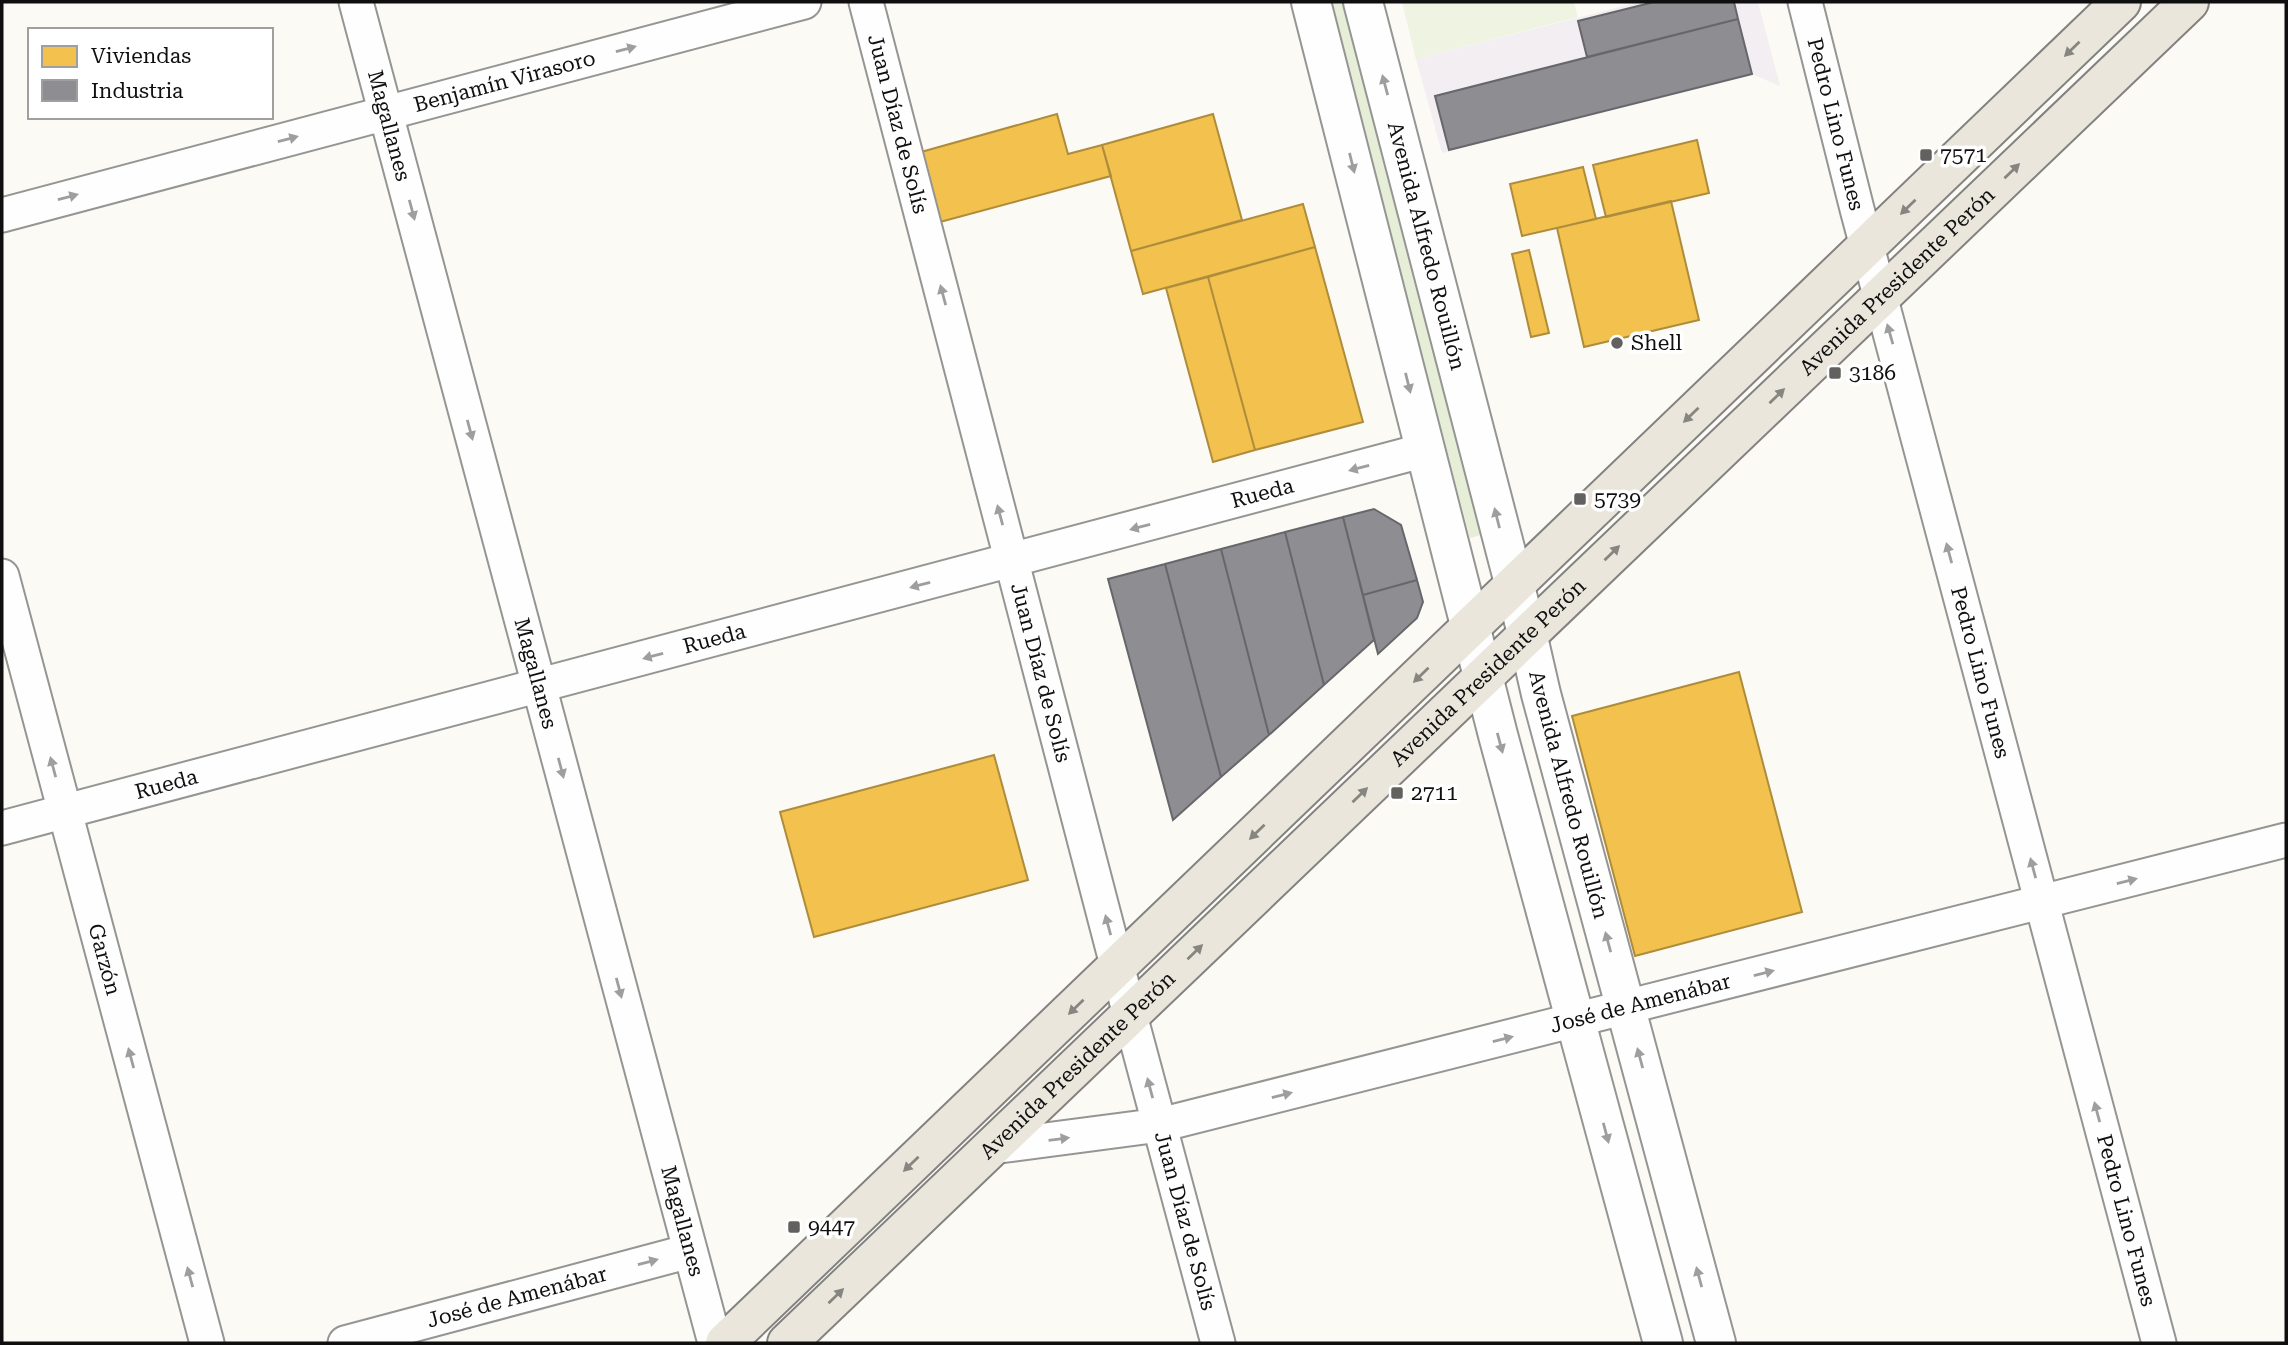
<svg xmlns="http://www.w3.org/2000/svg" width="2288" height="1345" font-family="'Roboto Serif',serif">
<style>
.industrial{fill:#f2eef1}
.green{fill:#e6eed8}
.pitch{fill:#eff3e1}
.homes{fill:#f2c14e;stroke:#ae8c3b;stroke-width:2}
.industry{fill:#8d8d92;stroke:#67676b;stroke-width:2}
.lines{fill:none;stroke-linecap:round;stroke-linejoin:round}
.minor-casing{stroke:#959593;stroke-width:37}
.tertiary-casing{stroke:#959593;stroke-width:42}
.primary-casing{stroke:#838280;stroke-width:42}
.minor{stroke:#fefefe;stroke-width:33}
.tertiary{stroke:#fefefe;stroke-width:38}
.primary{stroke:#eae6dc;stroke-width:38}
.oneway{fill:#9e9e9e}
.oneway2{fill:#878580}
.poi-dot{fill:#626160;stroke:#fff;stroke-width:2.5}
.labels{text-anchor:middle;stroke-width:7;stroke-linejoin:round;paint-order:stroke}
.street-label{font-size:21px;fill:#0f0f0f;stroke:#fff}
.poi-label{font-size:21px;fill:#0f0f0f;stroke:#fff;text-anchor:start}
</style>
<rect width="100%" height="100%" fill="#fbfaf5"/>
<path class="industrial" d="M1639,2H1758L1780,86L1752,74L1442,153L1416,59Z"/>
<path class="green" d="M1328,2H1348L1488,533L1470,538Z"/>
<path class="pitch" d="M1402,2H1574L1578,17L1416,59Z"/>
<path class="homes" d="M1057,114L1068,154L1102,145L1111,176L940,222L921,152Z
M1213,114L1242,220L1131,251L1102,145Z
M1697,140L1709,193L1606,217L1593,165Z
M1583,167L1596,219L1522,236L1510,184Z
M1671,201L1699,320L1584,347L1557,228Z
M1303,204L1315,247L1143,294L1131,251Z
M1315,247L1363,422L1255,450L1208,277Z
M1529,250L1549,333L1531,337L1512,254Z
M1208,277L1255,450L1213,462L1166,288Z
M1739,672L1802,912L1635,956L1572,716Z
M994,755L1028,880L814,937L780,812Z"/>
<path class="industry" d="M1654,2H1734L1738,19L1587,57L1578,21Z
M1738,19L1752,74L1449,150L1435,96Z
M1374,509L1401,525L1417,580L1363,595L1343,517Z
M1343,517L1374,640L1324,685L1285,532Z
M1285,532L1324,685L1269,735L1221,549Z
M1221,549L1269,735L1221,777L1165,564Z
M1165,564L1221,777L1173,820L1108,579Z
M1417,580L1423,602L1417,618L1378,654L1363,595Z"/>
<g class="lines">
<g class="minor-casing">
<g id="minor">
<path id="s1" d="M356,2L715,1343"/>
<path id="s2" d="M866,2L1130,1015L1218,1343"/>
<path id="s3" d="M1805,2L1857,209L2159,1343"/>
<path id="s4" d="M2,215L804,2"/>
<path id="s5" d="M2,576L207,1343"/>
<path id="s6" d="M2,828L1425,450"/>
<path id="s7" d="M992,1147L1160,1125L2286,840"/>
<path id="s8" d="M345,1343L690,1251"/>
</g>
</g>
<g class="tertiary-casing">
<g id="tertiary">
<path d="M1311,2L1498,735L1663,1343"/>
<path id="s9" d="M1363,2L1527,633L1541,694L1716,1343"/>
</g>
</g>
<g class="primary-casing">
<g id="primary">
<path d="M725,1343L2121,2"/>
<path id="s10" d="M787,1343L2189,2"/>
</g>
</g>
<use href="#minor" class="minor"/>
<use href="#tertiary" class="tertiary"/>
<use href="#primary" class="primary"/>
</g>
<defs><path id="oneway-solid" d="M-6-.8H1V-3.2L6.5 0L1 3.2V.8H-6Z" transform="scale(1.75)"/></defs>
<g class="oneway">
<use href="#oneway-solid" transform="translate(626 49) rotate(-15)"/>
<use href="#oneway-solid" transform="translate(1385 85) rotate(-105)"/>
<use href="#oneway-solid" transform="translate(288 139) rotate(-15)"/>
<use href="#oneway-solid" transform="translate(1352 163) rotate(76)"/>
<use href="#oneway-solid" transform="translate(68 197) rotate(-15)"/>
<use href="#oneway-solid" transform="translate(412 210) rotate(75)"/>
<use href="#oneway-solid" transform="translate(943 295) rotate(-105)"/>
<use href="#oneway-solid" transform="translate(1890 334) rotate(-106)"/>
<use href="#oneway-solid" transform="translate(1408 383) rotate(76)"/>
<use href="#oneway-solid" transform="translate(470 430) rotate(75)"/>
<use href="#oneway-solid" transform="translate(1359 468) rotate(165)"/>
<use href="#oneway-solid" transform="translate(1000 515) rotate(-105)"/>
<use href="#oneway-solid" transform="translate(1497 518) rotate(-104)"/>
<use href="#oneway-solid" transform="translate(1140 527) rotate(165)"/>
<use href="#oneway-solid" transform="translate(1949 553) rotate(-105)"/>
<use href="#oneway-solid" transform="translate(920 585) rotate(165)"/>
<use href="#oneway-solid" transform="translate(653 656) rotate(165)"/>
<use href="#oneway-solid" transform="translate(1500 743) rotate(75)"/>
<use href="#oneway-solid" transform="translate(53 767) rotate(-105)"/>
<use href="#oneway-solid" transform="translate(561 768) rotate(75)"/>
<use href="#oneway-solid" transform="translate(2033 868) rotate(-105)"/>
<use href="#oneway-solid" transform="translate(2127 881) rotate(-14)"/>
<use href="#oneway-solid" transform="translate(1108 925) rotate(-105)"/>
<use href="#oneway-solid" transform="translate(1608 942) rotate(-105)"/>
<use href="#oneway-solid" transform="translate(1764 973) rotate(-14)"/>
<use href="#oneway-solid" transform="translate(619 988) rotate(75)"/>
<use href="#oneway-solid" transform="translate(1503 1039) rotate(-14)"/>
<use href="#oneway-solid" transform="translate(131 1058) rotate(-105)"/>
<use href="#oneway-solid" transform="translate(1640 1058) rotate(-105)"/>
<use href="#oneway-solid" transform="translate(1150 1088) rotate(-105)"/>
<use href="#oneway-solid" transform="translate(1282 1095) rotate(-14)"/>
<use href="#oneway-solid" transform="translate(2097 1112) rotate(-105)"/>
<use href="#oneway-solid" transform="translate(1606 1133) rotate(75)"/>
<use href="#oneway-solid" transform="translate(1059 1139) rotate(-7)"/>
<use href="#oneway-solid" transform="translate(648 1262) rotate(-15)"/>
<use href="#oneway-solid" transform="translate(190 1277) rotate(-105)"/>
<use href="#oneway-solid" transform="translate(1699 1277) rotate(-105)"/>
</g>
<g class="oneway2">
<use href="#oneway-solid" transform="translate(2072 49) rotate(136)"/>
<use href="#oneway-solid" transform="translate(2012 171) rotate(-44)"/>
<use href="#oneway-solid" transform="translate(1908 207) rotate(136)"/>
<use href="#oneway-solid" transform="translate(1777 396) rotate(-44)"/>
<use href="#oneway-solid" transform="translate(1691 415) rotate(136)"/>
<use href="#oneway-solid" transform="translate(1612 553) rotate(-44)"/>
<use href="#oneway-solid" transform="translate(1421 675) rotate(136)"/>
<use href="#oneway-solid" transform="translate(1360 795) rotate(-44)"/>
<use href="#oneway-solid" transform="translate(1257 832) rotate(136)"/>
<use href="#oneway-solid" transform="translate(1195 952) rotate(-44)"/>
<use href="#oneway-solid" transform="translate(1076 1007) rotate(136)"/>
<use href="#oneway-solid" transform="translate(911 1164) rotate(136)"/>
<use href="#oneway-solid" transform="translate(836 1296) rotate(-44)"/>
</g>
<g class="poi-dot">
<rect x="1919" y="148" width="14" height="14" rx="3.5"/>
<circle cx="1617" cy="343" r="7"/>
<rect x="1828" y="366" width="14" height="14" rx="3.5"/>
<rect x="1573" y="492" width="14" height="14" rx="3.5"/>
<rect x="1390" y="786" width="14" height="14" rx="3.5"/>
<rect x="787" y="1220" width="14" height="14" rx="3.5"/>
</g>
<g class="labels">
<g class="street-label">
<text dy="7" stroke="none"><textPath href="#s4" startOffset="520">Benjamín Virasoro</textPath></text>
<text dy="7" stroke="none"><textPath href="#s2" startOffset="126">Juan Díaz de Solís</textPath></text>
<text dy="7" stroke="none"><textPath href="#s1" startOffset="128">Magallanes</textPath></text>
<text dy="7" stroke="none"><textPath href="#s3" startOffset="126">Pedro Lino Funes</textPath></text>
<text dy="7" stroke="none"><textPath href="#s9" startOffset="252">Avenida Alfredo Rouillón</textPath></text>
<text dy="7" stroke="none"><textPath href="#s10" startOffset="1536">Avenida Presidente Perón</textPath></text>
<text dy="7" stroke="none"><textPath href="#s6" startOffset="1304">Rueda</textPath></text>
<text dy="7" stroke="none"><textPath href="#s6" startOffset="737">Rueda</textPath></text>
<text dy="7" stroke="none"><textPath href="#s10" startOffset="970">Avenida Presidente Perón</textPath></text>
<text dy="7" stroke="none"><textPath href="#s1" startOffset="695">Magallanes</textPath></text>
<text dy="7" stroke="none"><textPath href="#s2" startOffset="693">Juan Díaz de Solís</textPath></text>
<text dy="7" stroke="none"><textPath href="#s3" startOffset="693">Pedro Lino Funes</textPath></text>
<text dy="7" stroke="none"><textPath href="#s6" startOffset="170">Rueda</textPath></text>
<text dy="7" stroke="none"><textPath href="#s9" startOffset="819">Avenida Alfredo Rouillón</textPath></text>
<text dy="7" stroke="none"><textPath href="#s5" startOffset="397">Garzón</textPath></text>
<text dy="7" stroke="none"><textPath href="#s7" startOffset="665">José de Amenábar</textPath></text>
<text dy="7" stroke="none"><textPath href="#s10" startOffset="402">Avenida Presidente Perón</textPath></text>
<text dy="7" stroke="none"><textPath href="#s1" startOffset="1262">Magallanes</textPath></text>
<text dy="7" stroke="none"><textPath href="#s2" startOffset="1260">Juan Díaz de Solís</textPath></text>
<text dy="7" stroke="none"><textPath href="#s3" startOffset="1260">Pedro Lino Funes</textPath></text>
<text dy="7" stroke="none"><textPath href="#s8" startOffset="178">José de Amenábar</textPath></text>
</g>
<g class="poi-label">
<text x="1940" y="162">7571</text>
<text x="1631" y="350">Shell</text>
<text x="1849" y="380">3186</text>
<text x="1594" y="506">5739</text>
<text x="1411" y="800">2711</text>
<text x="808" y="1234">9447</text>
</g>
</g>
<rect width="2288" height="1345" fill="none" stroke="#0f0f0f" stroke-width="7"/>
<rect x="28" y="28" width="245" height="91" fill="#ffffff" stroke="#9f9f9f" stroke-width="2"/>
<rect x="42" y="46" width="35" height="21" fill="#f2c14e" stroke="#9f9f9f" stroke-width="2"/>
<text x="91" y="63" font-size="21" fill="#0f0f0f">Viviendas</text>
<rect x="42" y="80" width="35" height="21" fill="#8d8d92" stroke="#9f9f9f" stroke-width="2"/>
<text x="91" y="98" font-size="21" fill="#0f0f0f">Industria</text>
</svg>
